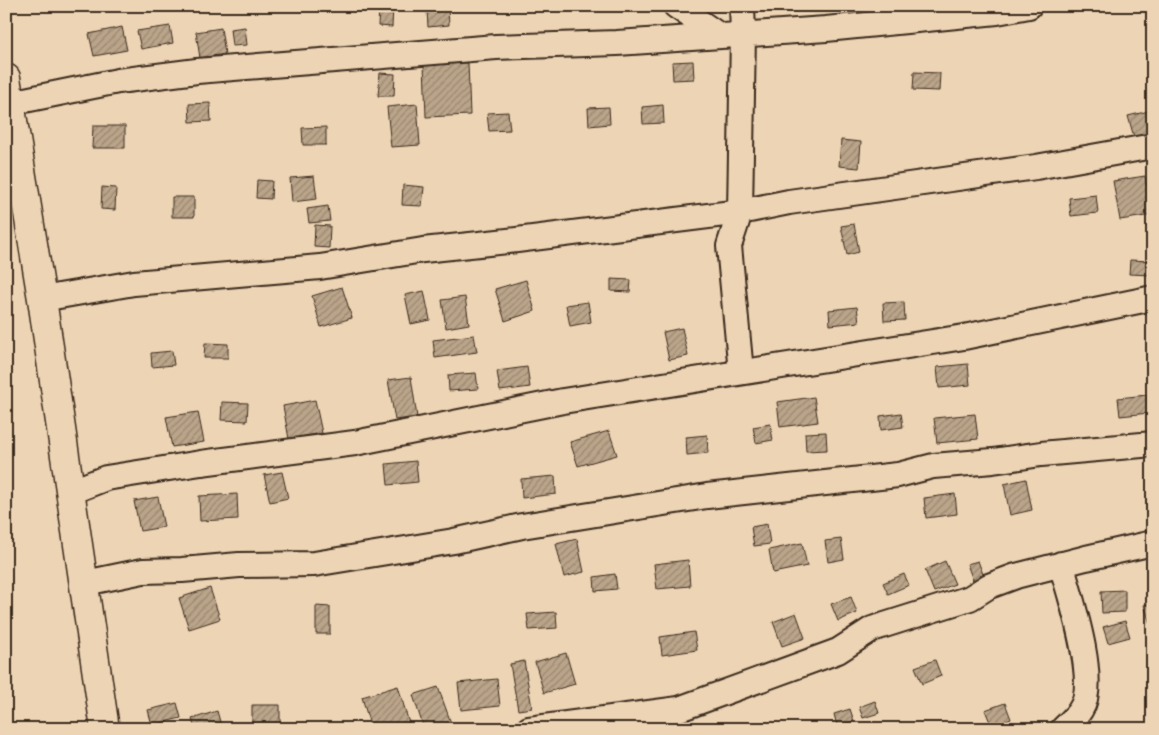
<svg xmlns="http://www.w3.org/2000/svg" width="1159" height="735" font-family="Delius,sans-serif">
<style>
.building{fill:url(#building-hatch);stroke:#3b2a1e}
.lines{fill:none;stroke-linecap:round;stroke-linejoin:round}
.minor-casing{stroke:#3b2a1e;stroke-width:28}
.major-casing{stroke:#3b2a1e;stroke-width:31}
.minor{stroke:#ecd4b4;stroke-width:24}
.major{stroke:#ecd4b4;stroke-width:28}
</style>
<defs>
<pattern id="building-hatch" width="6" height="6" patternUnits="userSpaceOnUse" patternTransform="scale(1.25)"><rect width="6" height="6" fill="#bba58a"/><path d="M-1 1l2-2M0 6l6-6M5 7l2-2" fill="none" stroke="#998770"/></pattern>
</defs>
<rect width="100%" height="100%" fill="#ecd4b4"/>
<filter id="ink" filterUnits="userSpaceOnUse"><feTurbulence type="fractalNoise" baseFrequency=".02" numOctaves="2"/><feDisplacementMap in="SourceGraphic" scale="10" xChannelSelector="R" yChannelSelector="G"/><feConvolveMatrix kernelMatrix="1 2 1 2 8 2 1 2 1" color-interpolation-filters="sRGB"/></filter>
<g filter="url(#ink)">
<path class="building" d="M379,6H393L392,27L378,26Z
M448,8L449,25L428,27L427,9Z
M170,26L173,43L141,49L137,31Z
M122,27L127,50L94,56L89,34Z
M245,27L247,45L232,46L230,29Z
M221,28L225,54L200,58L196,32Z
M693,61L694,79L673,80L672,62Z
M468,63L470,115L426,117L424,64Z
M914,72L940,73L939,91L913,90Z
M380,73L395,74L394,96H378Z
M210,103L211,121L190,122L189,104Z
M417,104L420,145L391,147L387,107Z
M663,105L664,123L643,124L642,107Z
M609,107L610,124L589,126L588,108Z
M1153,110V132L1134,137L1128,116Z
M508,112L510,130L489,131L487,113Z
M93,126H125V148H92Z
M326,127V145H303L302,128Z
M841,140L861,142L859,168L839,166Z
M314,176L317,199L292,202L290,178Z
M1145,176L1152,215L1120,220L1113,181Z
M257,180L272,181L271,199L256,198Z
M403,185L424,187L422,206L402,205Z
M102,187L116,188L115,210L101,209Z
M1096,195L1098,213L1071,216L1069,198Z
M172,197H194V217H172Z
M328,206L330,221L309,223L307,209Z
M854,224L859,252L847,255L841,226Z
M315,225L330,226L329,248L314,247Z
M1130,260L1151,261V275L1129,274Z
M611,279L631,280L630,292L611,291Z
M526,280L535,311L505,321L495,289Z
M342,287L352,318L321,327L312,296Z
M424,291L430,320L411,324L405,295Z
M465,297L469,324L446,328L442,300Z
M588,302L591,322L570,326L566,305Z
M904,302L905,320L884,321L883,303Z
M857,307L859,322L830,325L829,310Z
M682,328L688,356L669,360L663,332Z
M474,335L477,352L435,358L433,340Z
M205,343L228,344V358H204Z
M172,351L174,365L152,367L151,353Z
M968,364L970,385L939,388L937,367Z
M527,367L530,387L500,391L497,371Z
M476,373L478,389L449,391L448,375Z
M411,377L417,417L395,420L388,380Z
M1147,395L1149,413L1120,416L1118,398Z
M814,397L818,422L780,427L777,402Z
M315,400L322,433L289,439L283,406Z
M222,402L248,403L247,421L221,420Z
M198,412L204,442L172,447L166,417Z
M901,413L903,427L881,430L880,416Z
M975,414L978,439L937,443L934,418Z
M770,424L773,440L756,443L753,427Z
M609,431L617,455L578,466L570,442Z
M826,432L827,450L806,451L805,433Z
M707,435L708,453L687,455L686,437Z
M416,461L418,482L388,485L386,464Z
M282,472L288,498L270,502L264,475Z
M555,476L556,494L522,498L521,479Z
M1026,479L1032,510L1010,515L1004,484Z
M237,494L238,519L200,521L199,496Z
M955,494L957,514L926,518L924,498Z
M158,497L164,527L140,531L134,501Z
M767,524L770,544L754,546L751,527Z
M577,539L584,572L564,577L556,544Z
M841,539L844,559L828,562L825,541Z
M802,543L807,566L773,573L769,550Z
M688,560L690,586L657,589L654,564Z
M945,561L955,584L934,592L925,570Z
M978,561L986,582L975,586L967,564Z
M615,574L617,589L595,591L594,577Z
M904,574L909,585L888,594L883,583Z
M210,588L220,619L189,629L179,598Z
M1125,590V612L1102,613L1101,591Z
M851,597L857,613L838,621L831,604Z
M1153,602V623L1150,624L1144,605Z
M316,606L330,607V634H316Z
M556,612L557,628L529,630L527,614Z
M796,613L805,638L782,646L773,622Z
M1125,621L1130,637L1108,643L1103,627Z
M694,632L697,650L662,655L660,637Z
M566,653L575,684L544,693L535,662Z
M935,660L941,676L922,684L915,667Z
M524,661L532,708L518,710L510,664Z
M497,679L500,706L461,710L458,683Z
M398,686L409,723L389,729H371L362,697Z
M438,687L451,723L434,729H424L413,695Z
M875,701L879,713L863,718L859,707Z
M177,703L181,718L152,725L148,710Z
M1005,703L1011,719L992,727L985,710Z
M252,705H280V724H252Z
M850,709L854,721L837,726L834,714Z
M217,711L222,729H195L192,719Z"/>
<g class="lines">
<g class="minor-casing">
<path id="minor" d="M676,6L720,36
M10,103L118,81L197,71L496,47L617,43L826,29L997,12L1029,6
M42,299L134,283L320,267L423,250L517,240L740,212L789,202L1036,167L1153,146
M741,372L729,246L740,212L743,34L742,6
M70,492L106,478L201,463L355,443L563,401L964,337L1153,298
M1061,564C1070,595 1099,682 1081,709C1077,716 1069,723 1063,729
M85,583L143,571L182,570L239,565L314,564L454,541L522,526L707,496L898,475L933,466L993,461L1041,454L1153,444
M529,729L679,709L838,651L872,629L970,598L989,586L1016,576L1086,558L1153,543"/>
</g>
<g class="major-casing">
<path id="major" d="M6,78L42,299L105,729"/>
</g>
<use href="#minor" class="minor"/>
<use href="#major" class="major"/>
</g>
</g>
<rect width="1159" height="735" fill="none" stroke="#ecd4b4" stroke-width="25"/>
<rect x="12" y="12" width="1134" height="710" fill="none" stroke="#3b2a1e" stroke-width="2" filter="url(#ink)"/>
</svg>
